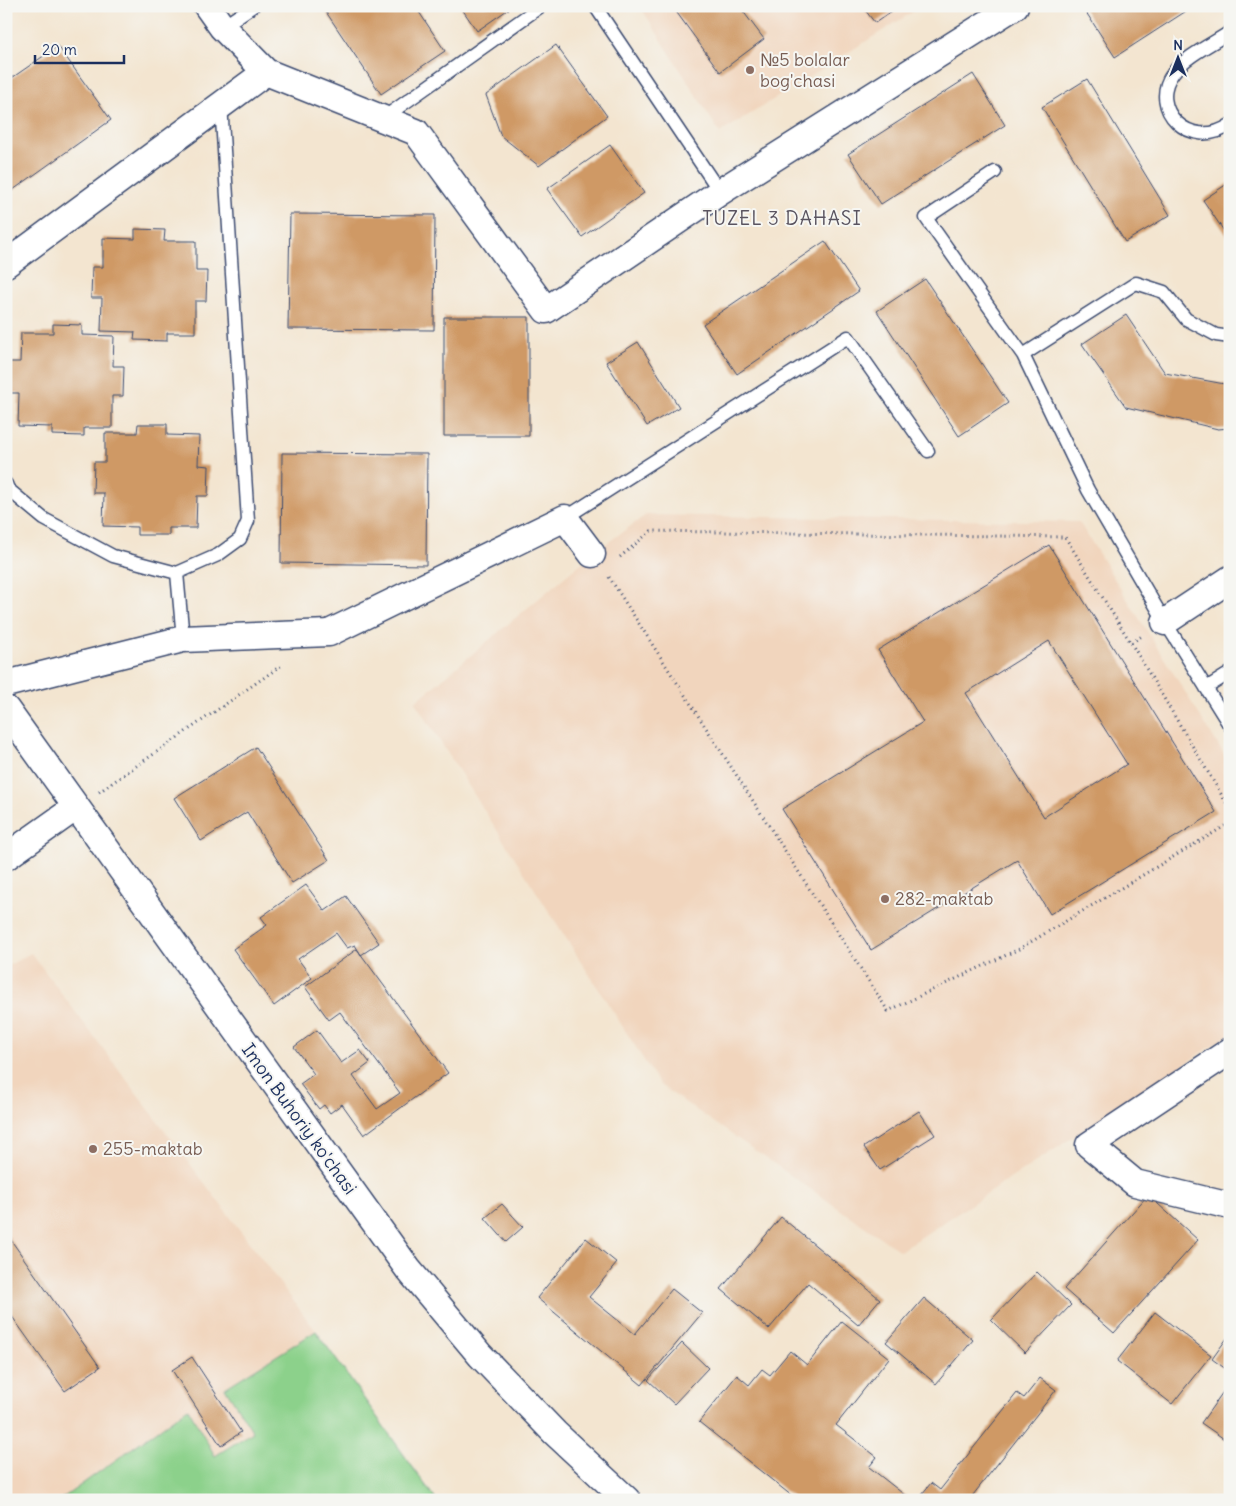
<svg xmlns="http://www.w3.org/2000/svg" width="1236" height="1506" font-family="Delius,sans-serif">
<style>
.built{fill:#f1d5bd}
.green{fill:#8cd18b;stroke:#548074}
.building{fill:#cf9965;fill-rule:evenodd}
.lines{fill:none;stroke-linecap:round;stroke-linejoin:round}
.service-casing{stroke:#3b4a6f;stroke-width:15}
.minor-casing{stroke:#3b4a6f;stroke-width:29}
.path{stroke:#3b4a6f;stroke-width:3;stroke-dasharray:1 4;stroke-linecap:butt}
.service{stroke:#fff;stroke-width:12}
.minor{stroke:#fff;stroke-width:26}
.education-dot{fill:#8d6e63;stroke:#f6f6f2;stroke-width:2}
.labels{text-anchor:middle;stroke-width:4;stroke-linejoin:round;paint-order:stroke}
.education-label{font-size:18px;fill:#785e54;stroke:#f6f6f2;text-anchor:start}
.street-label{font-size:18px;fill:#1b2f5e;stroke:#f6f6f2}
.neighbourhood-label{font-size:19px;letter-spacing:1px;fill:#5a5460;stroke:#f6f6f2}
</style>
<rect width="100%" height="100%" fill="#f6f6f2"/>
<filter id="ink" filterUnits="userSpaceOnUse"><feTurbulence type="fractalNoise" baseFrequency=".02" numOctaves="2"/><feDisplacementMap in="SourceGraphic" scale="10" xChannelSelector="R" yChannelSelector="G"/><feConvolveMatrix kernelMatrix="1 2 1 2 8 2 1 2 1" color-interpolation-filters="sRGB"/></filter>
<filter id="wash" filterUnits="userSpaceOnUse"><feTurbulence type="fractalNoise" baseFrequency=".0096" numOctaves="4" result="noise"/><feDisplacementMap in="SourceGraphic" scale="20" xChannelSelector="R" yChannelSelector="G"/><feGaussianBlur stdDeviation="1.12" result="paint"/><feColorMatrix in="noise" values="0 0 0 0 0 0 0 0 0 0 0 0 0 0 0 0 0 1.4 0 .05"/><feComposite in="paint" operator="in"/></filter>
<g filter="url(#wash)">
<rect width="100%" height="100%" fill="#f3e5d0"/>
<path class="built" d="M640,6H922L720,133Z
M646,515L1079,522L1230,764V1034L900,1251L660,1085L415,702L592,554Z
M31,953L316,1331L416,1500H6V967Z"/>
<path class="green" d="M316,1331L436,1500H60L188,1408L215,1456L253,1432L225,1388Z"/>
<g id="blocks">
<path class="building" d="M322,6H415L445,51L381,94Z
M460,6H513L477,31Z
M672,6H739L764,39L720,72Z
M862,6H899L875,23Z
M1082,6H1194L1115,57Z
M556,45L607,116L539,166L501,136L486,95Z
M58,46L111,120L6,195V82Z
M973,74L1005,125L881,204L848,154Z
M1087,79L1170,215L1125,242L1042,107Z
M610,145L644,193L582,237L547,189Z
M1230,182V240L1203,200Z
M290,214L435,215L434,330L288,329Z
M135,229L165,230L164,241H196V271H207L206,301H195V333H167V341L134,340L135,332L101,331L102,298H91L92,267H103V238L135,239Z
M825,241L859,291L737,374L703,324Z
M925,279L1008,403L959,436L877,311Z
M1126,315L1165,373L1230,385V428L1218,429L1126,407L1082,344Z
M444,317H529V436H444Z
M53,324L82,325V335L114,336L113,366H124L123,396H112V428H84V436L52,435V427L18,426L19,393H8L9,362H20L21,333H53Z
M638,342L679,407L647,426L606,362Z
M138,424H167V435L199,436L198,465L209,466L208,496H197L196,528H169V535H137V527L103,526L104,493H93L94,462H105V433H137Z
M282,453L427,454L426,565L281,563Z
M1049,545L1216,812L1050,914L1017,860L871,950L782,809L923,722L878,650ZM1049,641L1127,764L1044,817L966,693Z
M256,747L329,860L292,883L247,812L201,841L174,798Z
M306,885L325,911L346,896L379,943L361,955L355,945L347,948L336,933L298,959L312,978L274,1006L233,949L267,925L261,917Z
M357,949L448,1073L364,1135L342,1104L330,1113L324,1105L319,1109L300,1084L314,1074L294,1047L317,1030L341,1063L360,1050L370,1063L353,1076L377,1109L400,1093L340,1012L329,1020L305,987Z
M919,1111L935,1135L880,1170L864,1147Z
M1148,1195L1198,1240L1114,1333L1064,1289Z
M502,1204L523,1227L506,1242L485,1218Z
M781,1217L880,1299L858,1325L808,1283L769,1329L721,1289Z
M6,1233L100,1367L65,1391L6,1308Z
M586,1238L617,1263L589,1297L635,1334L672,1289L702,1313L642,1385L537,1298Z
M1037,1272L1071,1305L1025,1353L991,1320Z
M924,1298L973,1340L936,1384L886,1342Z
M1155,1312L1211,1355L1172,1404L1117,1361Z
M842,1321L889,1358L836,1425L877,1457L869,1467L911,1500H797L699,1422L737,1375L749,1385L762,1369L770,1375L790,1351L807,1365Z
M1230,1334V1372L1212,1359Z
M682,1343L708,1368L674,1404L648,1380Z
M192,1357L241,1432L221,1446L172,1370Z
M1040,1378L1056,1390L969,1500H917L931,1483L940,1490L1017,1393L1024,1398Z
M1230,1382V1443L1201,1423Z"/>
</g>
</g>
<g filter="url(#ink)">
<use href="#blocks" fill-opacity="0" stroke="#3b4a6f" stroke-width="1"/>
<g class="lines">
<g class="service-casing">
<path id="service" d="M595,6L720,192
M222,27L253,6
M1230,32C1212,44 1186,56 1173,73C1147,108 1190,152 1230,125
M382,119L541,6
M995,172L926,218L1023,355
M1230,337L1216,335L1186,319L1164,292L1136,283L1023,355L1088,490L1165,622L1230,726
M6,484L8,489L44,519L113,556L177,573L183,639
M565,518L848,337L928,451
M177,573L218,555L240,539L248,521L221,104
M1206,688L1230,673"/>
</g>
<g class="minor-casing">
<path id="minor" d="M207,6L222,27L266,72L416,132L546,310L720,192L1015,6
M6,264L266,72
M1165,622L1230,579
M6,684L183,639L329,633L565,518L592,554
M6,709L408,1269L480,1355L555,1433L627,1500
M6,857L75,808
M1230,1051L1089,1145L1135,1183L1230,1206"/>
</g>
<path class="path" d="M620,557L651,531L1065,537L1131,643L1142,636
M609,577L888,1011L1019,949L1230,823
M1131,643L1230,809
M99,792L282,665"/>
<use href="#service" class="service"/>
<use href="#minor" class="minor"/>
</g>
</g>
<g class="education-dot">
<circle cx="750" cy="70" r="5"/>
<circle cx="885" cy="899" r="5"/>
<circle cx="93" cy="1149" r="5"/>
</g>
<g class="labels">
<g class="education-label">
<text x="760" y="66">№5 bolalar<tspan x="760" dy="21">bog'chasi</tspan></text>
<text x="895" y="905">282-maktab</text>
<text x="103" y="1155">255-maktab</text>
</g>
<g class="street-label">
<text transform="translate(299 1119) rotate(54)" y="6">Imon Buhoriy ko'chasi</text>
</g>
<g class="neighbourhood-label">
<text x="782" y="225">TUZEL 3 DAHASI</text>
</g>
</g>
<rect width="1236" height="1506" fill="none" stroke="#f6f6f2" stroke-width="25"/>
<g transform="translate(1178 58)" stroke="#f6f6f2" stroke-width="4" paint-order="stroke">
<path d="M0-4L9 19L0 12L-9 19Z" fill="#1b2f5e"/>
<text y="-8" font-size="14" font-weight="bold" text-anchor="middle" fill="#1b2f5e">N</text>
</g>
<path d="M35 55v8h89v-8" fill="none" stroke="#1b2f5e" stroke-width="2.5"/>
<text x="42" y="55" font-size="15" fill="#1b2f5e" stroke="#f6f6f2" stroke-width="4" paint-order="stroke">20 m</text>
</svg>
